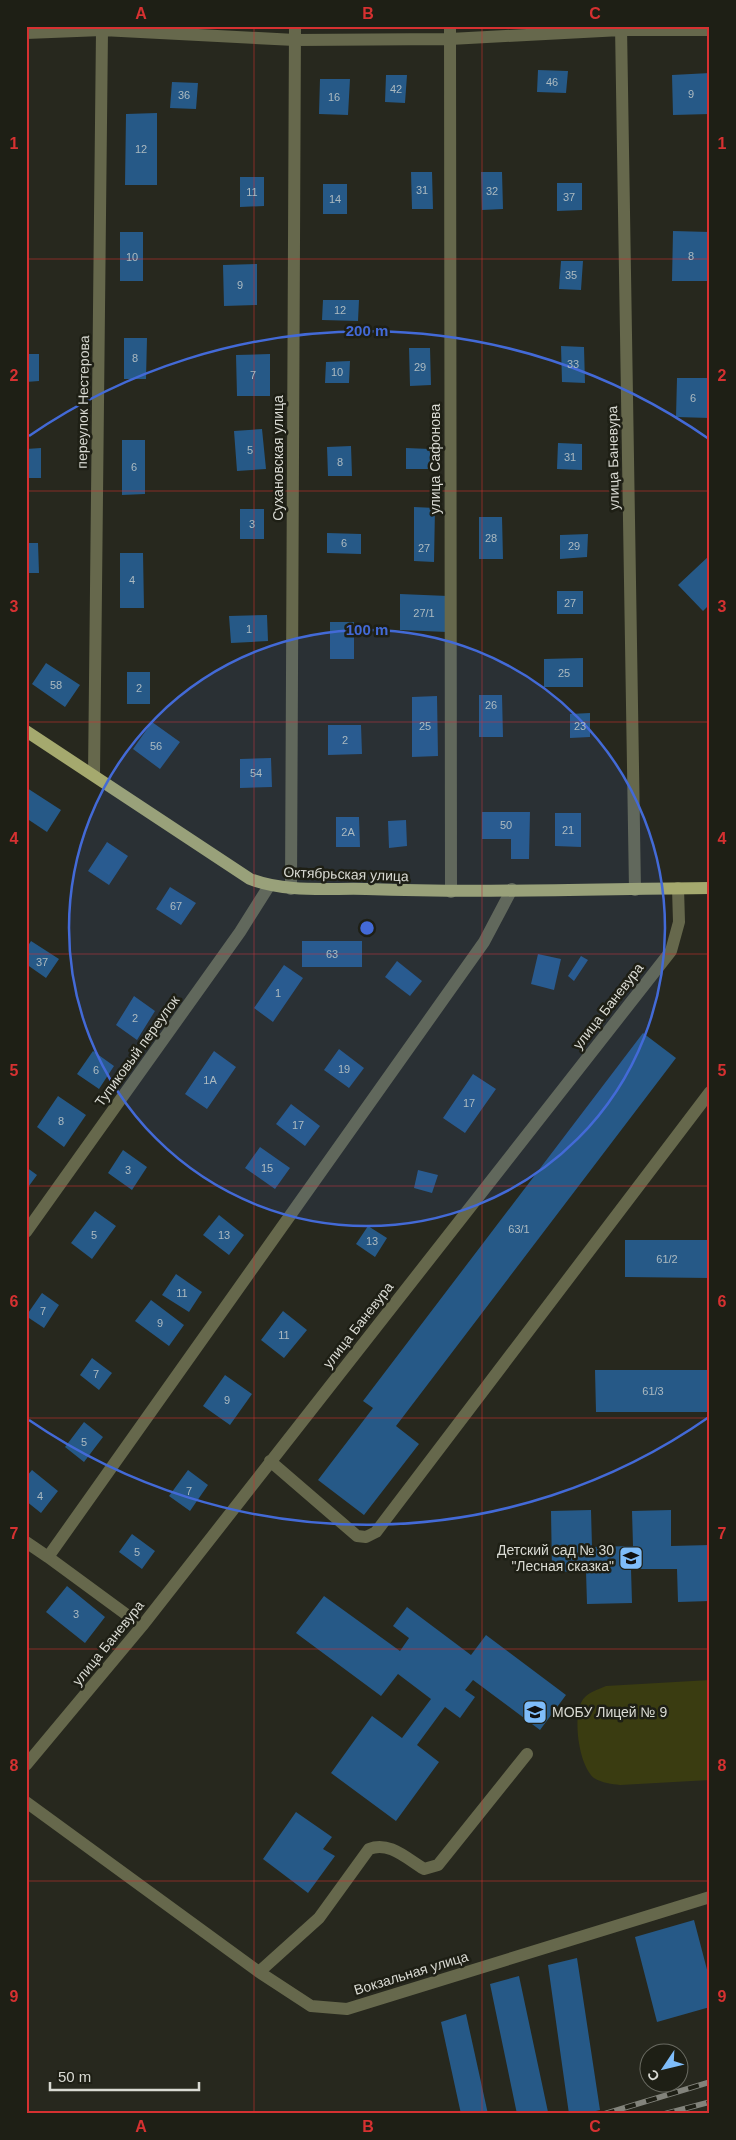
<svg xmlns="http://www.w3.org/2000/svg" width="736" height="2140" font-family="Helvetica,sans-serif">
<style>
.green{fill:#3a3c11}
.building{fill:#265987}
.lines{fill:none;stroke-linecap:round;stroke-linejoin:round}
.minor{stroke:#66684c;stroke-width:12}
.major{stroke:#a5a96e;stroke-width:12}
.rail-casing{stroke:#82837b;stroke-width:5.5}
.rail{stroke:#1e1f15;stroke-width:4;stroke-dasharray:11;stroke-linecap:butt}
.grid{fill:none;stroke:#d63131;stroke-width:1;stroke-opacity:0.55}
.ring{fill:none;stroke:#436ad7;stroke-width:2.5}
.labels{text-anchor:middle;stroke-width:5;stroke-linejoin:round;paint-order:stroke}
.number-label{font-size:11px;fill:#acbac0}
.street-label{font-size:14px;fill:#d9dad3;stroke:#1e1f15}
.poi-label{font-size:14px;fill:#d9dad3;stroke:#1e1f15;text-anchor:end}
.centre{fill:#436ad7;stroke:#1e1f15;stroke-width:2.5}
.ring-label{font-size:15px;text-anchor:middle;font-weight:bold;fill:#436ad7;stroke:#1e1f15;stroke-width:5;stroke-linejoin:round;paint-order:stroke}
.neatline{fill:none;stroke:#d63131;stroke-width:2}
.grid-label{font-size:16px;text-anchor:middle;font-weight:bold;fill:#d63131}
</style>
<rect width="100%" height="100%" fill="#27281e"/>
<path class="green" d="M710,1680V1780L620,1785C612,1784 602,1783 594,1778C579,1766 573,1720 581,1703C585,1693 597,1690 606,1686Z"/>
<path class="building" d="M538,70L568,71L566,93L537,92Z
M710,73V114L673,115L672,75Z
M386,75H407L405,103L385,102Z
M320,79H350L348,115L319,114Z
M172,82L198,83L196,109L170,108Z
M157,113V185H125L126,114Z
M411,172H432L433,209H412Z
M481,172H502L503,209L482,210Z
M240,177H264V206L240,207Z
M557,183H582V210L557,211Z
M323,184H347V214H323Z
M673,231L710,232V281H672Z
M120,232H143V281H120Z
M561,261H583L581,290L559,289Z
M257,264V305L224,306L223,265Z
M323,300H359L358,321L322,320Z
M124,338H147L146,379H124Z
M561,346L584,347L585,383L562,382Z
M409,348H430L431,385L410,386Z
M26,354H39V381L26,382Z
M270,354V396H237L236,355Z
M350,361L349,383H325L326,362Z
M677,378H710V418L676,417Z
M262,429L266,469L237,471L234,431Z
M122,440H145V494L122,495Z
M558,443L582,444V470L557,469Z
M351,446L352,476H328L327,447Z
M41,448V478H26V449Z
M406,448L430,449V469H406Z
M414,507L435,508L434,562L414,561Z
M240,509H264V539H240Z
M479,517H502L503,559H479Z
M327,533L361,534V554L327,553Z
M588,534L587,557L560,559V535Z
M26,543H38L39,573H26Z
M120,553H143L144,608H120Z
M710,555V604L703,611L678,585Z
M557,591H583V614H557Z
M400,594L448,596L447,632L400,630Z
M267,615L268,641L231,643L229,616Z
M330,622H354V659H330Z
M583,658V687H544V659Z
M46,663L80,685L65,707L32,684Z
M127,672H150V704H127Z
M479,695H502L503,737H479Z
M437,696L438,756L412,757V697Z
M590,713V737L570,738V714Z
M152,722L180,742L160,769L133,749Z
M328,725H361L362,754L328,755Z
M271,758L272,787L240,788V759Z
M27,788L61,810L47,832L26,818Z
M482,812H530L529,859H511V839H482Z
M555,813H581V847L555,846Z
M336,817H359L360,847H336Z
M406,820L407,846L389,848L388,821Z
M107,842L128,856L109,885L88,871Z
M170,887L196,903L181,925L156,909Z
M31,941L59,959L46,978L26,964V949Z
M302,941H362V967H302Z
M538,954L561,959L554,990L531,984Z
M581,956L588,960L574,981L568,976Z
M397,961L422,981L410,996L385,977Z
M284,965L303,978L273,1022L254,1008Z
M134,996L155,1011L137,1040L116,1025Z
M643,1033L676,1058L396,1426L419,1444L364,1515L318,1480L373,1408L363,1401Z
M339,1049L364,1068L349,1088L324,1070Z
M93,1051L114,1066L99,1089L77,1074Z
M214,1051L236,1067L207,1109L185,1094Z
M473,1074L496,1089L465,1133L443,1118Z
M58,1096L86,1115L64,1147L37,1127Z
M291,1104L320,1126L305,1146L276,1124Z
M260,1147L290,1168L275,1189L245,1168Z
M123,1150L147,1167L132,1190L108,1173Z
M26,1167L37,1175L26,1190Z
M418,1170L438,1175L432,1193L414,1188Z
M95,1211L116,1226L92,1259L71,1243Z
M219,1215L244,1235L229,1255L203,1235Z
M368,1226L387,1238L375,1257L356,1244Z
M625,1240H710V1278L625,1277Z
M176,1274L202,1292L189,1312L162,1295Z
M42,1293L59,1305L44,1328L26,1316Z
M151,1300L184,1325L169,1346L135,1321Z
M283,1311L307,1330L284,1358L261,1340Z
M92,1358L112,1373L99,1390L80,1375Z
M595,1370H710V1412H596Z
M225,1375L252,1394L230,1425L203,1406Z
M84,1422L103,1437L84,1462L65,1447Z
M32,1470L58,1491L41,1513L26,1501V1477Z
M188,1470L208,1485L190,1511L169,1496Z
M591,1510L592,1547L633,1546L632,1511L671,1510V1546L710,1545V1601L678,1602L677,1569H631L632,1603L587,1604L586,1571L552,1572L551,1511Z
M132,1534L155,1551L142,1569L119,1552Z
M67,1586L105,1617L85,1643L46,1612Z
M324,1596L400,1651L409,1638L393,1626L407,1607L471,1655L486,1635L566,1695L540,1730L473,1680L465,1690L475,1697L460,1718L445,1707L417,1745L439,1762L396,1821L331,1773L372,1716L402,1738L431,1699L398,1674L381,1696L296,1633Z
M296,1812L332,1837L323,1849L335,1856L308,1893L263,1859Z
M694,1920L710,1981V2007L657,2022L635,1937Z
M577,1958L600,2110L583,2114H569L548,1965Z
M519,1976L548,2112L543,2114H517L490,1984Z
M466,2014L488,2114H461L441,2022Z"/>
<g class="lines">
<path class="minor" d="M450,26L451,892
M621,26L635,890
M26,33L102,30L295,40L450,39L621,30H710
M94,775L102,30
M291,889L295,26
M26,1232L240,932L269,886
M270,1461L357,1536L366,1537L376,1532L710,1092
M26,1542L48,1557L484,942L512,889
M48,1557L142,1626
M26,1765L142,1626L671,951L679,922L678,888
M26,1802L259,1972L311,2006L347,2009L710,1897
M259,1972L319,1918L369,1849C389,1841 406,1858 424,1869L438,1865L527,1754"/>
<path class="major" d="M26,731L250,879C287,893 327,888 366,889C480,893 595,889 710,888"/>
<g class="rail-casing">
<path id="rail" d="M604,2114L710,2082
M664,2114L710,2102"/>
</g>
<use href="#rail" class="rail"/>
</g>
<path class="grid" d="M254,26V2114M482,26V2114M26,259H710M26,491H710M26,722H710M26,954H710M26,1186H710M26,1418H710M26,1649H710M26,1881H710"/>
<circle cx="367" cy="928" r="298" fill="#436ad7" fill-opacity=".12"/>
<g class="ring">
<circle cx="367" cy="928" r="298"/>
<path d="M709 1417A597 597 0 0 1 29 1420M29 436A597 597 0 0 1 709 439"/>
</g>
<defs>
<g id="school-square" transform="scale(1.25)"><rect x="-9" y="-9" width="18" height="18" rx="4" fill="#7fbdfa" stroke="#1e1f15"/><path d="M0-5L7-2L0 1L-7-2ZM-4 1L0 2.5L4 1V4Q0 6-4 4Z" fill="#111"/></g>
</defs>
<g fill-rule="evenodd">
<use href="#school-square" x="631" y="1558"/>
<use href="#school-square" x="535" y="1712"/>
</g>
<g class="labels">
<g class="number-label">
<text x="552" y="86">46</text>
<text x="396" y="93">42</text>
<text x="691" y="98">9</text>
<text x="184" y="99">36</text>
<text x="334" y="101">16</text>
<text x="141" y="153">12</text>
<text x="422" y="194">31</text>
<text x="492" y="195">32</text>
<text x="252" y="196">11</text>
<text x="569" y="201">37</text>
<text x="335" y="203">14</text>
<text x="691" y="260">8</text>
<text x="132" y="261">10</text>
<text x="571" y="279">35</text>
<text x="240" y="289">9</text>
<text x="340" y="314">12</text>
<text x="135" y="362">8</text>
<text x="573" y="368">33</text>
<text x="420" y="371">29</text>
<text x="337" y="376">10</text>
<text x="253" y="379">7</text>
<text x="693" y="402">6</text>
<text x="250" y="454">5</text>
<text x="570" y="461">31</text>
<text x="340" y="466">8</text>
<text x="134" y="471">6</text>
<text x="252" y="528">3</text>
<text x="491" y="542">28</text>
<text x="344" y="547">6</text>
<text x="574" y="550">29</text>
<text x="424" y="552">27</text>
<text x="132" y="584">4</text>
<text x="570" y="607">27</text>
<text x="424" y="617">27/1</text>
<text x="249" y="633">1</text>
<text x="564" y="677">25</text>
<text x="56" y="689">58</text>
<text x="139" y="692">2</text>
<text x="491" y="709">26</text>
<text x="425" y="730">25</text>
<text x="580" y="730">23</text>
<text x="345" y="744">2</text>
<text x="156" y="750">56</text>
<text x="256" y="777">54</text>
<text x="506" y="829">50</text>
<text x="568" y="834">21</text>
<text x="348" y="836">2А</text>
<text x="176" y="910">67</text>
<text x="332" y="958">63</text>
<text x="42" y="966">37</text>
<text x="278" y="997">1</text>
<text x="135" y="1022">2</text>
<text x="344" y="1073">19</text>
<text x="96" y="1074">6</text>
<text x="210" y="1084">1А</text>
<text x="469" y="1107">17</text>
<text x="61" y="1125">8</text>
<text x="298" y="1129">17</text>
<text x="267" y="1172">15</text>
<text x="128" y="1174">3</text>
<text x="519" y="1233">63/1</text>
<text x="94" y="1239">5</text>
<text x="224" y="1239">13</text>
<text x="372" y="1245">13</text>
<text x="667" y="1263">61/2</text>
<text x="182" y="1297">11</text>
<text x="43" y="1315">7</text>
<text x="160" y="1327">9</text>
<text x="284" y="1339">11</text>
<text x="96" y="1378">7</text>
<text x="653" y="1395">61/3</text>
<text x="227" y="1404">9</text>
<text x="84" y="1446">5</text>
<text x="189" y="1495">7</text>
<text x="40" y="1500">4</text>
<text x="137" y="1556">5</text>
<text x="76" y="1618">3</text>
</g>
<g class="street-label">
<text transform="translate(83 402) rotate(-89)" y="5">переулок Нестерова</text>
<text transform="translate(278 458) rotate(-90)" y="5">Сухановская улица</text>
<text transform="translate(613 458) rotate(-91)" y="5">улица Баневура</text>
<text transform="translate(435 459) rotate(-90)" y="5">улица Сафонова</text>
<text transform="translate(346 874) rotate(2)" y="5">Октябрьская улица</text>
<text transform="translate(608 1006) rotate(-52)" y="5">улица Баневура</text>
<text transform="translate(137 1051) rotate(-54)" y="5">Тупиковый переулок</text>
<text transform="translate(358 1325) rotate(-52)" y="5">улица Баневура</text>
<text transform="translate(108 1643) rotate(-51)" y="5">улица Баневура</text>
<text transform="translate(411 1973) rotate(-17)" y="5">Вокзальная улица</text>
</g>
<g class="poi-label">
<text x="614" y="1555">Детский сад № 30<tspan x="614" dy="16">"Лесная сказка"</tspan></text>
<text x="552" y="1717" text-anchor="start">МОБУ Лицей № 9</text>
</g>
</g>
<circle cx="367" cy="928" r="8" class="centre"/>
<g class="ring-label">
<text x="367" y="336">200 m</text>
<text x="367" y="635">100 m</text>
</g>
<rect width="736" height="2140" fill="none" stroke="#1e1f15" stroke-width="55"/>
<g transform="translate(664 2068) rotate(235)"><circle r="24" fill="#1e1f15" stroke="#696a61"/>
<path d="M0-4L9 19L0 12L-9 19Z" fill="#7fbdfa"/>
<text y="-8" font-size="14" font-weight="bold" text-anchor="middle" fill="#d9dad3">С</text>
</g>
<path d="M50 2082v8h149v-8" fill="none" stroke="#d9dad3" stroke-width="2.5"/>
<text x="58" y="2082" font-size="15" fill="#d9dad3" stroke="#1e1f15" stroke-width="4" paint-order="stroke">50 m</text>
<rect x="28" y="28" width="680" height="2084" class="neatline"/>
<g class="grid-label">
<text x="141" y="19">A</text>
<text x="368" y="19">B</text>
<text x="595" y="19">C</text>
<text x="14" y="149">1</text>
<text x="722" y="149">1</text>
<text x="14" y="381">2</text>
<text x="722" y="381">2</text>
<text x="14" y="612">3</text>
<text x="722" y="612">3</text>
<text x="14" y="844">4</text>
<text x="722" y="844">4</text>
<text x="14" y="1076">5</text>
<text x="722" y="1076">5</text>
<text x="14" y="1307">6</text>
<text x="722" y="1307">6</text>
<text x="14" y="1539">7</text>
<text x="722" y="1539">7</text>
<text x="14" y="1771">8</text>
<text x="722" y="1771">8</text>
<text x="14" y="2002">9</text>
<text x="722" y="2002">9</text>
<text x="141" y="2132">A</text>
<text x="368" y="2132">B</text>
<text x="595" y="2132">C</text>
</g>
</svg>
